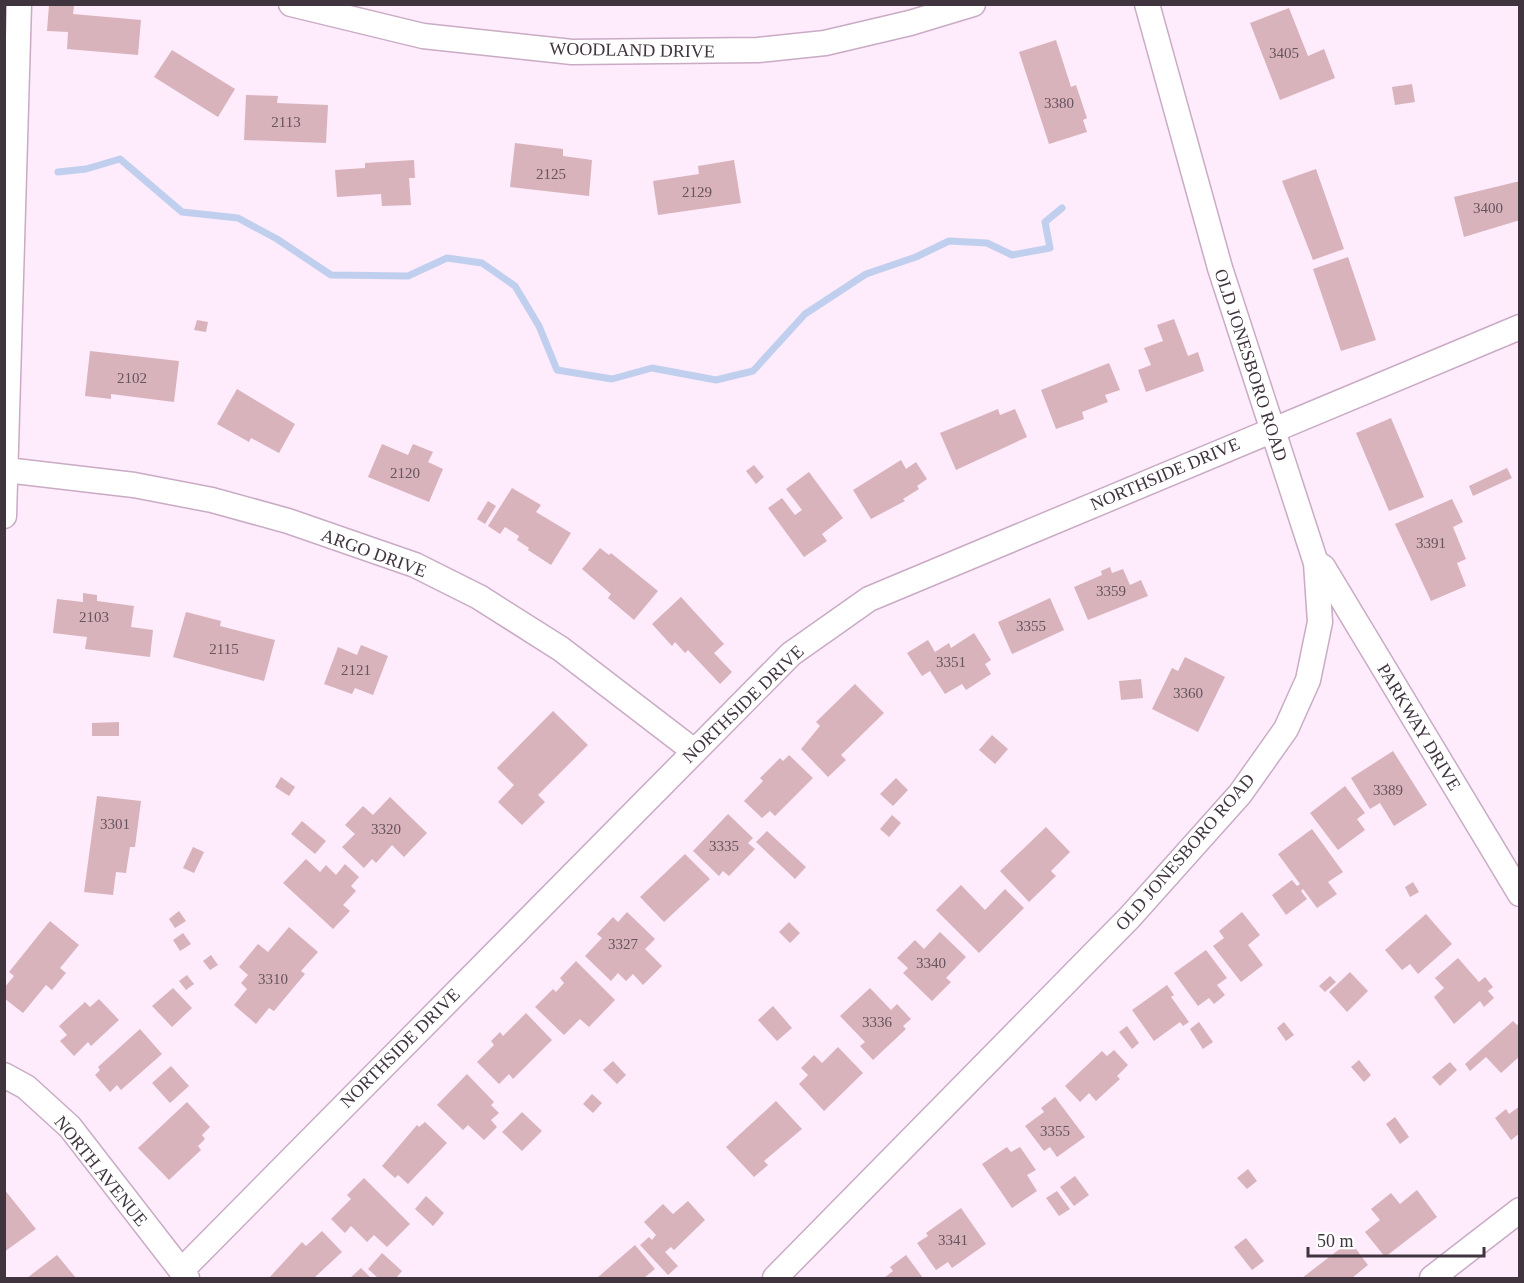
<svg xmlns="http://www.w3.org/2000/svg" width="1524" height="1283" font-family="Georgia,serif">
<style>
.lines{fill:none;stroke-linecap:round;stroke-linejoin:round}
.stream{stroke:#c1cfee;stroke-width:7}
.building{fill:#d9b3bc}
.street-casing{stroke:#c9abc5;stroke-width:27}
.street{stroke:#fff;stroke-width:24}
.labels{text-anchor:middle;stroke-width:4.5;stroke-linejoin:round;paint-order:stroke}
.number-label{font-size:15px;fill:#66545e}
.street-label{font-size:18px;fill:#40343f;stroke:#fff}
</style>
<rect width="100%" height="100%" fill="#feebfb"/>
<g class="lines">
<path class="stream" d="M58,172L86,169L120,159L182,212L238,218L277,239L331,275L408,276L447,258L482,263L515,286L539,326L557,370L612,379L652,368L716,380L753,371L805,314L866,274L916,257L949,241L987,243L1012,255L1050,248L1045,222L1062,208"/>
</g>
<path class="building" d="M49,5L74,6L73,14L141,20L138,55L67,49L68,32L47,31Z
M1289,8L1308,56L1324,49L1335,78L1280,100L1250,23Z
M1056,40L1071,87L1076,85L1087,118L1083,120L1087,132L1049,144L1019,52Z
M172,50L235,89L218,117L154,77Z
M1412,84L1415,102L1395,105L1392,87Z
M246,95L278,96L277,103L328,105L326,143L244,140Z
M515,143L563,149V156L592,160L589,196L510,187Z
M414,160L415,178H409L411,205L382,206L381,194L337,197L335,170L365,168V163Z
M734,160L741,203L658,215L653,181L699,174L698,166Z
M1316,169L1344,249L1313,260L1282,181Z
M1520,181V220L1464,237L1454,197Z
M1348,257L1376,340L1341,351L1313,269Z
M1174,319L1188,356L1198,352L1204,371L1146,392L1138,370L1151,365L1144,348L1163,341L1157,325Z
M197,320L208,322L206,332L194,330Z
M90,351L179,361L174,402L111,394V399L85,396Z
M1109,363L1120,390L1105,395L1108,402L1082,412L1084,419L1056,429L1041,390Z
M237,389L295,424L279,453L251,438L249,442L217,424Z
M998,409L1000,415L1015,409L1027,437L956,470L940,433Z
M1391,418L1424,497L1389,511L1356,433Z
M382,444L408,455L413,444L433,452L428,462L443,469L429,502L368,477Z
M901,460L906,469L916,462L927,479L917,486L919,489L903,499L905,501L871,519L853,490Z
M754,465L764,477L756,484L746,471Z
M1507,468L1512,478L1473,496L1469,486Z
M809,472L843,518L822,534L827,541L804,557L768,508L782,498L795,515L802,510L786,489Z
M512,488L541,505L536,512L571,533L551,565L528,550L529,548L517,540L519,536L505,527L500,534L488,526Z
M1452,499L1463,522L1453,527L1466,559L1457,563L1466,586L1431,601L1395,524Z
M488,501L496,506L485,524L477,519Z
M600,548L609,555L611,553L658,591L634,620L608,598L611,594L582,569Z
M1110,567L1112,573L1123,569L1130,585L1141,580L1148,596L1088,620L1074,587L1102,575L1101,571Z
M83,593L97,595V601L134,606L131,627L153,630L150,657L85,649L87,637L53,633L57,599L83,602Z
M681,597L724,644L714,653L732,672L720,684L688,650L685,653L675,642L672,646L652,624Z
M1050,598L1064,630L1012,654L998,622Z
M186,612L221,621L220,626L275,640L264,681L173,657Z
M974,633L991,660L985,664L991,674L966,690L962,684L945,694L930,671L922,676L907,653L928,640L935,652L949,643L951,648Z
M361,645L388,656L373,695L355,688L352,694L324,684L338,647L357,655Z
M1185,657L1225,677L1198,732L1152,709L1172,668L1178,671Z
M1141,679L1143,698L1121,700L1119,681Z
M855,684L884,713L841,755L846,760L828,777L801,749L820,726L816,722Z
M553,711L588,745L538,795L545,802L522,825L498,802L514,785L497,768Z
M119,722V736H92V723Z
M992,735L1008,749L995,764L979,750Z
M1393,751L1427,805L1394,826L1380,803L1370,809L1351,778Z
M789,755L813,778L775,816L770,811L762,818L744,801L763,781L760,778L780,758L783,761Z
M281,777L295,787L289,796L275,787Z
M896,778L908,790L893,806L880,794Z
M1345,786L1365,813L1357,819L1365,830L1338,850L1310,813Z
M97,796L141,801L135,847H130L126,873L116,872L113,895L84,892Z
M390,797L427,833L404,857L392,845L376,863L372,859L364,868L342,847L355,834L345,825L363,806L373,815Z
M728,814L753,838L748,843L755,849L729,876L723,871L719,876L693,851Z
M892,815L901,823L889,837L880,829Z
M302,821L326,841L315,854L291,834Z
M1046,827L1070,852L1051,871L1056,876L1029,902L1000,871Z
M1312,829L1343,872L1328,882L1337,894L1317,908L1303,889L1301,891L1307,899L1286,915L1272,895L1292,880L1297,886L1300,884L1278,854Z
M767,831L806,867L795,879L756,842Z
M193,847L204,852L194,873L183,868Z
M685,854L710,879L664,922L640,897Z
M306,859L320,872L326,865L336,875L345,864L359,877L351,886L356,891L343,905L350,911L333,929L283,883Z
M1413,882L1419,892L1410,897L1405,887Z
M961,885L985,910L1005,889L1024,908L979,953L936,910Z
M179,911L186,921L175,928L169,919Z
M627,912L655,939L645,949L662,966L643,985L633,974L626,981L618,973L611,981L585,956L602,938L597,934L613,917L618,922Z
M1242,912L1260,935L1248,945L1263,965L1241,982L1213,946L1224,938L1219,931Z
M1426,914L1452,944L1418,974L1410,964L1402,970L1385,950Z
M50,921L79,945L60,968L66,973L52,990L46,985L23,1013L4,998V988L14,976L9,972Z
M789,922L800,933L790,943L779,932Z
M289,927L318,952L301,971L305,974L274,1011L269,1008L256,1024L234,1005L247,989L241,983L248,975L239,967L258,944L268,952Z
M940,932L966,957L946,978L951,982L932,1001L903,973L908,968L897,958L915,940L924,949Z
M183,933L191,944L180,951L173,940Z
M1206,950L1227,978L1217,985L1225,995L1214,1004L1209,998L1198,1006L1174,973Z
M211,955L218,965L210,970L203,961Z
M1458,958L1479,982L1485,977L1493,987L1488,991L1494,998L1484,1007L1480,1001L1454,1024L1434,997L1444,988L1435,978Z
M576,961L615,1000L589,1027L580,1019L564,1035L535,1007L553,989L556,992L564,983L560,978Z
M1350,972L1368,991L1347,1012L1329,992Z
M187,975L194,984L186,990L179,981Z
M1330,976L1336,982L1325,992L1319,986Z
M1167,985L1174,995L1171,997L1189,1022L1183,1026L1180,1022L1154,1041L1132,1010Z
M173,988L192,1008L172,1027L152,1006Z
M870,988L891,1010L897,1004L911,1019L903,1026L906,1029L873,1060L860,1046L865,1042L840,1016Z
M99,999L119,1020L91,1046L88,1042L74,1056L60,1041L67,1035L59,1026L85,1002L90,1007Z
M773,1006L792,1028L777,1041L758,1020Z
M526,1013L552,1040L513,1079L509,1074L499,1084L477,1062L494,1045L491,1041L500,1032L503,1036Z
M1513,1021L1517,1025L1520,1023V1056L1501,1073L1486,1057L1470,1071L1465,1064Z
M1199,1022L1213,1042L1203,1049L1190,1029Z
M1284,1022L1294,1035L1286,1041L1277,1028Z
M1127,1026L1139,1043L1132,1049L1119,1032Z
M140,1029L162,1054L121,1090L117,1085L110,1092L95,1075L100,1070L98,1067Z
M838,1047L863,1073L824,1111L799,1084L808,1075L801,1068L814,1055L822,1063Z
M1114,1050L1128,1065L1117,1076L1120,1079L1096,1101L1089,1093L1080,1102L1065,1086L1102,1051L1107,1056Z
M1359,1060L1371,1075L1364,1082L1351,1067Z
M613,1061L626,1075L617,1084L603,1070Z
M1450,1062L1457,1070L1440,1086L1432,1077Z
M171,1066L189,1086L170,1103L152,1083Z
M467,1074L494,1102L491,1105L499,1113L491,1120L497,1127L484,1140L468,1125L463,1130L437,1105Z
M592,1094L602,1103L593,1113L583,1104Z
M1055,1097L1085,1137L1057,1157L1050,1147L1044,1151L1025,1126L1044,1112L1041,1108Z
M776,1101L802,1129L764,1161L768,1165L754,1177L726,1147Z
M187,1102L210,1127L202,1135L205,1139L198,1146L201,1150L169,1180L138,1148Z
M1520,1106V1133L1511,1140L1495,1118L1506,1109L1509,1114Z
M522,1112L542,1131L522,1151L502,1132Z
M1395,1117L1409,1137L1400,1144L1386,1124Z
M425,1122L447,1143L408,1184L398,1175L395,1178L382,1166L417,1125L419,1127Z
M1007,1147L1011,1152L1020,1147L1036,1170L1027,1175L1037,1191L1012,1208L982,1164Z
M1248,1169L1257,1181L1247,1189L1237,1178Z
M1075,1176L1089,1195L1074,1206L1060,1187Z
M364,1178L410,1224L387,1247L374,1235L367,1242L351,1226L345,1233L331,1219L351,1199L347,1195Z
M4,1189L36,1229L4,1252Z
M1417,1190L1437,1217L1385,1257L1365,1232L1380,1220L1371,1209L1391,1193L1400,1204Z
M1057,1191L1070,1209L1059,1216L1046,1198Z
M426,1196L444,1213L433,1226L415,1209Z
M688,1201L705,1220L674,1250L671,1247L665,1252L678,1266L668,1275L640,1245L649,1237L652,1240L656,1235L644,1222L663,1204L673,1214Z
M961,1208L986,1244L952,1268L948,1262L936,1270L917,1243L928,1236L926,1233Z
M322,1231L342,1252L314,1278H269L302,1242L306,1246Z
M1246,1238L1264,1261L1252,1270L1234,1247Z
M1350,1241L1368,1265L1352,1278H1302Z
M635,1245L655,1269L644,1278H597Z
M382,1253L402,1271L396,1278H378L368,1269Z
M57,1255L76,1278H27Z
M906,1255L923,1278H884L893,1271L890,1267Z
M361,1268L371,1278H350Z"/>
<g class="lines">
<g class="street-casing">
<path id="street" d="M291,4L423,36L572,52L758,50L825,43L910,23L973,4
M6,470L134,485L212,500L288,521L415,565L479,597L561,649L694,751
M4,516L19,4
M1316,563L1323,567L1520,894
M4,1075L26,1087L70,1127L187,1278
M181,1271L791,654L869,599L1520,327
M775,1278L1130,917L1240,794L1286,729L1308,680L1320,622L1316,563L1220,268L1147,4
M1432,1278L1520,1210"/>
</g>
<use href="#street" class="street"/>
</g>
<g class="labels">
<g class="number-label">
<text x="1284" y="58">3405</text>
<text x="1059" y="108">3380</text>
<text x="286" y="127">2113</text>
<text x="551" y="179">2125</text>
<text x="697" y="197">2129</text>
<text x="1488" y="213">3400</text>
<text x="132" y="383">2102</text>
<text x="405" y="478">2120</text>
<text x="1431" y="548">3391</text>
<text x="1111" y="596">3359</text>
<text x="94" y="622">2103</text>
<text x="1031" y="631">3355</text>
<text x="224" y="654">2115</text>
<text x="951" y="667">3351</text>
<text x="356" y="675">2121</text>
<text x="1188" y="698">3360</text>
<text x="1388" y="795">3389</text>
<text x="115" y="829">3301</text>
<text x="386" y="834">3320</text>
<text x="724" y="851">3335</text>
<text x="623" y="949">3327</text>
<text x="931" y="968">3340</text>
<text x="273" y="984">3310</text>
<text x="877" y="1027">3336</text>
<text x="1055" y="1136">3355</text>
<text x="953" y="1245">3341</text>
</g>
<g class="street-label">
<text transform="translate(632 50) rotate(1)" y="6">WOODLAND DRIVE</text>
<text transform="translate(1251 365) rotate(72)" y="6">OLD JONESBORO ROAD</text>
<text transform="translate(1165 474) rotate(-23)" y="6">NORTHSIDE DRIVE</text>
<text transform="translate(374 553) rotate(20)" y="6">ARGO DRIVE</text>
<text transform="translate(743 704) rotate(-44)" y="6">NORTHSIDE DRIVE</text>
<text transform="translate(1419 727) rotate(59)" y="6">PARKWAY DRIVE</text>
<text transform="translate(1185 852) rotate(-49)" y="6">OLD JONESBORO ROAD</text>
<text transform="translate(400 1048) rotate(-45)" y="6">NORTHSIDE DRIVE</text>
<text transform="translate(101 1171) rotate(51)" y="6">NORTH AVENUE</text>
</g>
</g>
<rect width="1524" height="1283" fill="none" stroke="#40343f" stroke-width="12"/>
<path d="M1308 1247v9h176v-9" fill="none" stroke="#40343f" stroke-width="3"/>
<text x="1317" y="1247" font-size="18" fill="#40343f" stroke="#ffffff" stroke-width="4.5" paint-order="stroke">50 m</text>
</svg>
